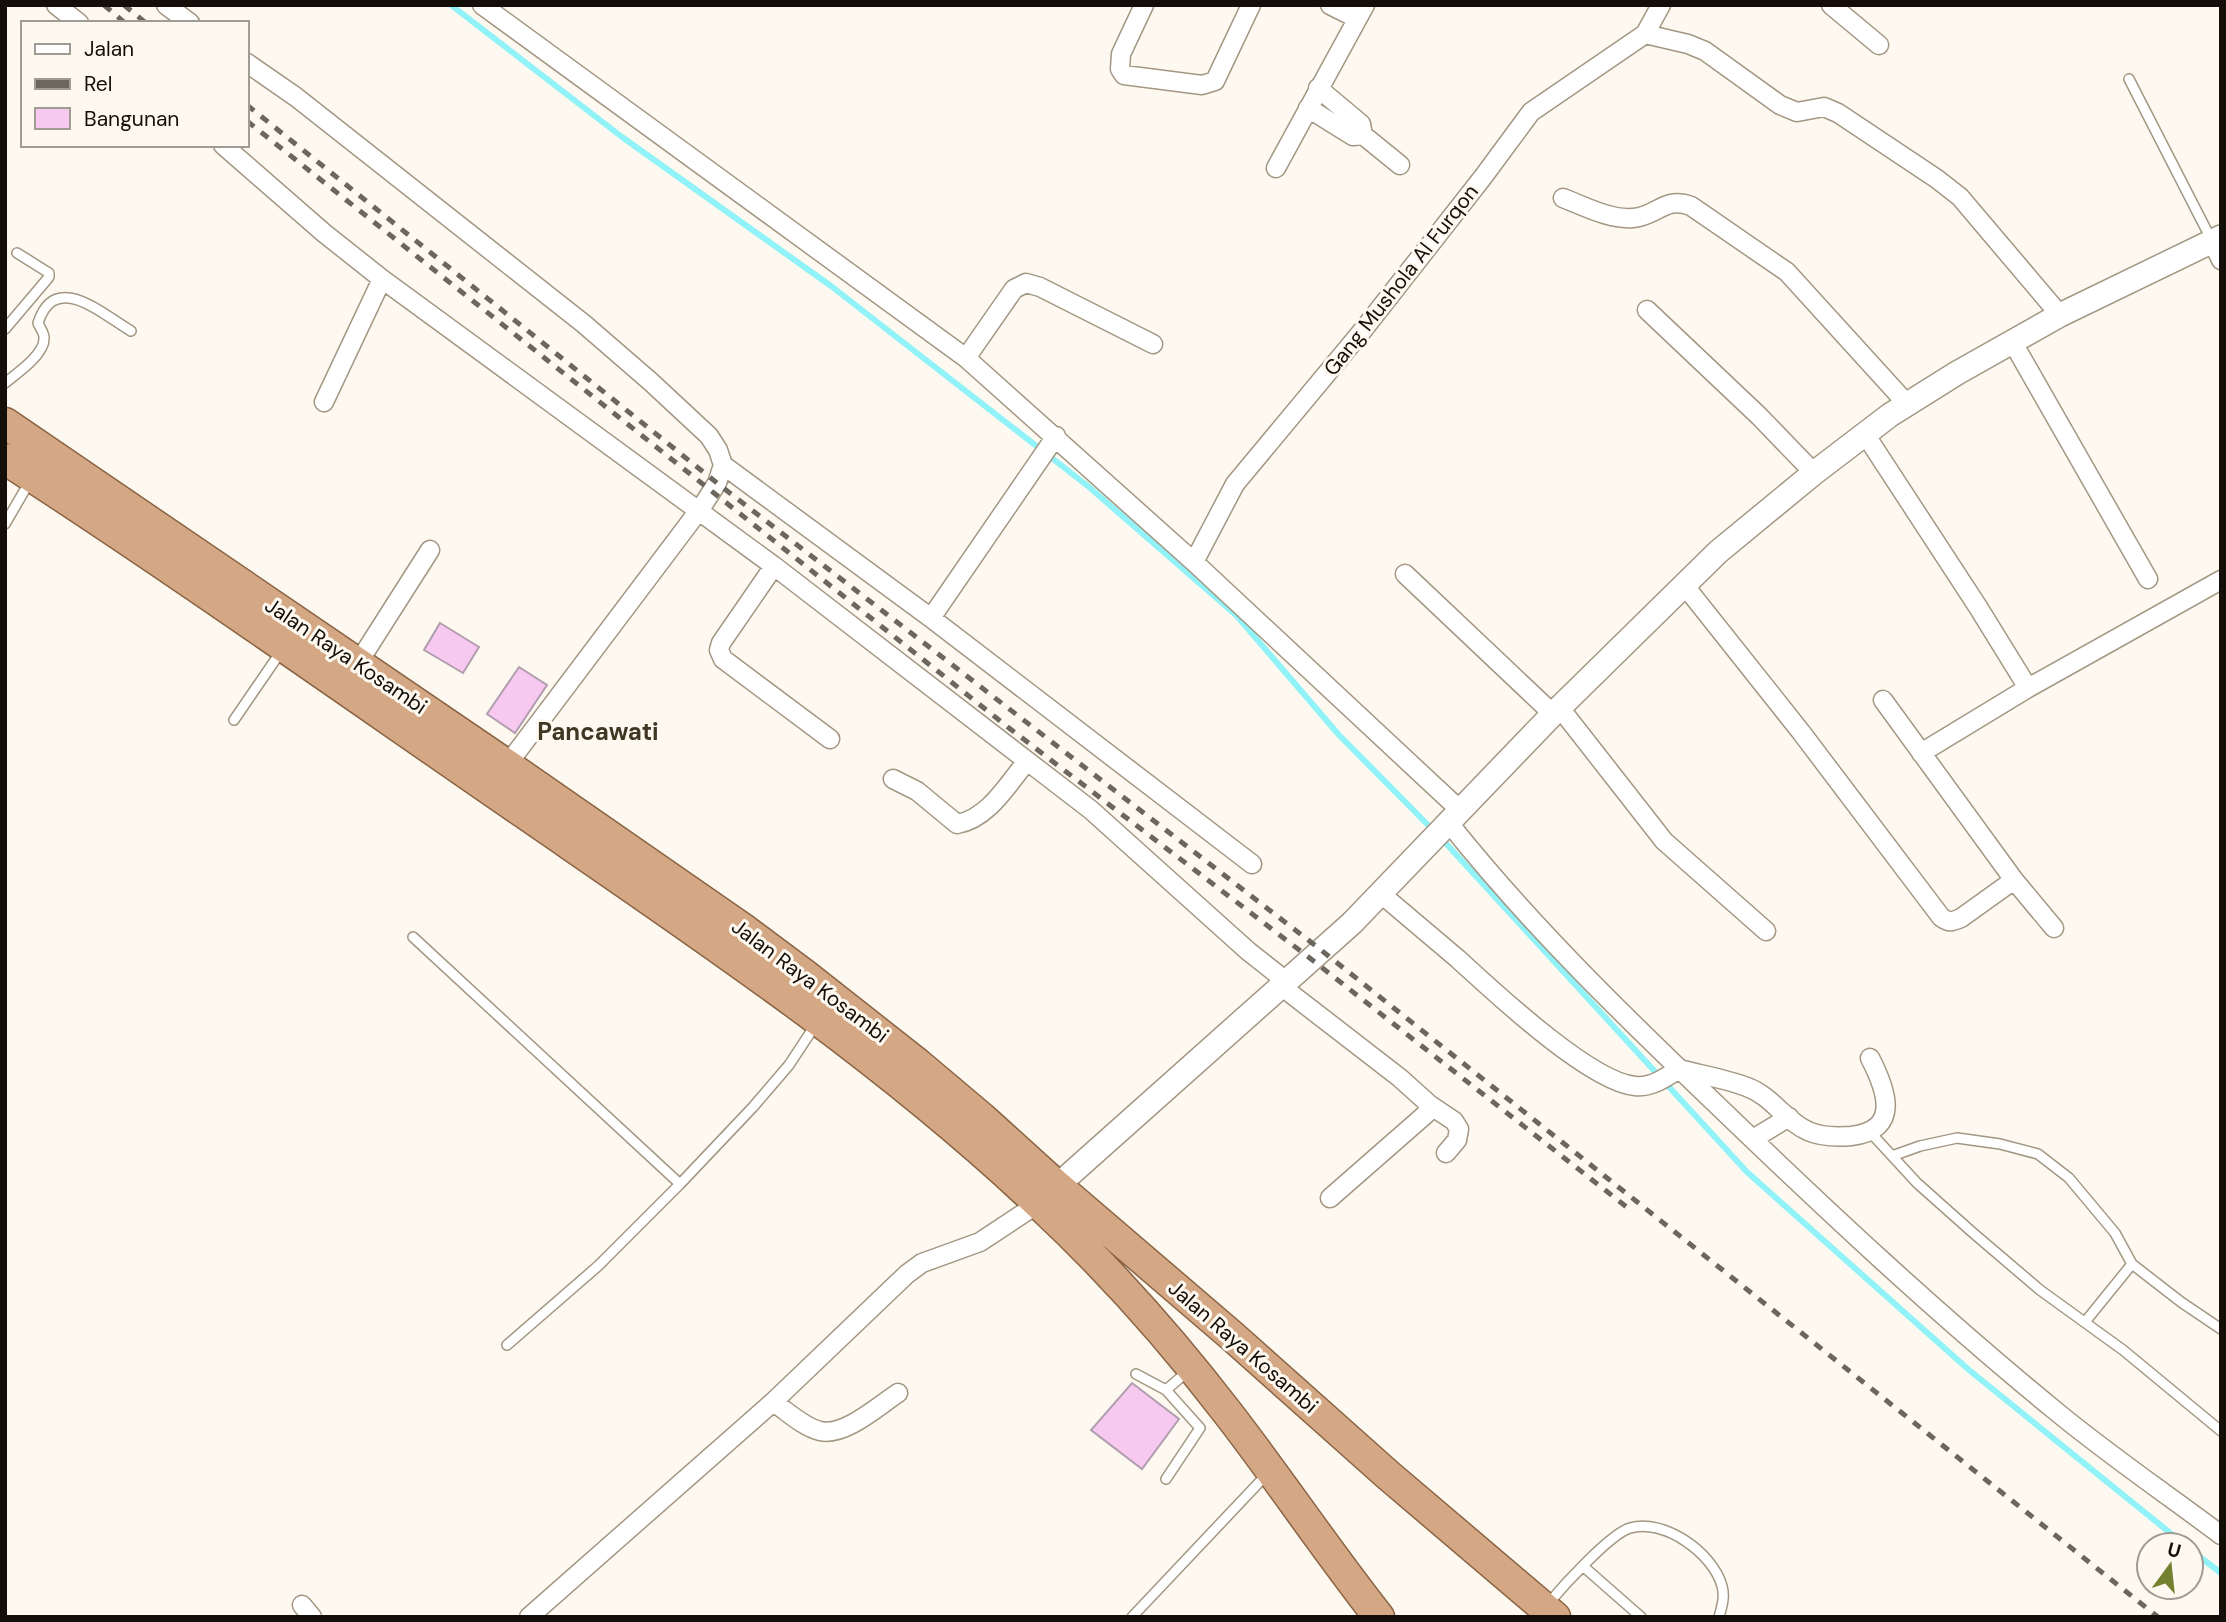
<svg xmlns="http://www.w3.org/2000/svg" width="2226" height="1622" font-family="'DM Sans',sans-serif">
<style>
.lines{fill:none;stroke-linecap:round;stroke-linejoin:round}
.stream{stroke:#91f2f8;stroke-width:6}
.building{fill:#f8c9f0;stroke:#b09dad;stroke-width:2}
.service-casing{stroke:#a39783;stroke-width:12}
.minor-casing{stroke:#a39783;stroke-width:21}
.tertiary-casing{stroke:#a39783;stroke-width:26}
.trunk-casing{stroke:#8a6444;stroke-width:33}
.service{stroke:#fff;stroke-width:9}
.minor{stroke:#fff;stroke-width:18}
.tertiary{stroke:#fff;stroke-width:23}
.trunk{stroke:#d4a884;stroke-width:30}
.rail{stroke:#6b675f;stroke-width:5;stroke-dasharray:9 9;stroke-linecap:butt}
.labels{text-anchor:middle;stroke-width:6;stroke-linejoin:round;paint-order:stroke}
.street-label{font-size:21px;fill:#130f08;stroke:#fef9f0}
.quarter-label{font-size:24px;font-weight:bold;fill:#3f3624;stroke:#fef9f0}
</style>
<rect width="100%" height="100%" fill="#fef9f0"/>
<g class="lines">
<path class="stream" d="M451,5L622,137L831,286L1089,487L1236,615L1339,735L1433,830
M1441,838L1747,1172L1969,1370L2185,1545
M2191,1550L2221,1573"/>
</g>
<path class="building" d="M440,623L479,647L463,673L424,650Z
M519,667L547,685L515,733L487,714Z
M1132,1383L1179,1419L1142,1469L1091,1430Z"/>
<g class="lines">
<g class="service-casing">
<path id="service" d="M2129,79L2211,239
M5,329L49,277V273L17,253
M5,383C16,374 44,355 44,339C45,334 40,328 38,323C55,270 102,314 131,331
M5,524L30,481
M234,720L282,650
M413,937L680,1184
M1870,1132L1917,1183L1972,1232L2040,1290L2123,1350L2221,1431
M1892,1156L1920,1146L1957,1138L2000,1144L2038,1154L2069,1178L2115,1233L2132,1264L2181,1302L2221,1329
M2085,1322L2132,1264
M507,1345L598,1266L680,1184L753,1107L789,1065L816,1024
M1136,1374L1166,1390
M1166,1479L1200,1428L1166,1390L1188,1371
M1584,1567L1641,1617
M1548,1604C1563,1586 1610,1534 1630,1528C1664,1518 1713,1553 1722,1586C1725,1597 1722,1606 1719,1617
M1132,1617L1268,1473"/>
</g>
<g class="minor-casing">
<path id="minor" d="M56,5L79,23
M166,5L190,23
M482,5L966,358L1194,562L1461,811
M1144,5L1121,54L1120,69L1124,75L1202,85L1215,81L1251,5
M1330,5L1356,18
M1831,5L1879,45
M1645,34L1688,44L1705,51L1780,105L1797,112L1824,107L1838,113L1937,179L1960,197L2060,315
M247,63L296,97L584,324L651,382L709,436L718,450L723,465L717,483L703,505L507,765
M1318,88L1361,124L1363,135L1400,165
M1308,108L1353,136L1363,135
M223,145L324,233L382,279L774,566L1091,810L1248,951L1286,981
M1276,168L1365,5
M1563,198C1584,206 1610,220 1633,218C1658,216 1664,196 1691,206L1787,272L1908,405
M2212,241L2221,260
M1647,310L1759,416L1814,473
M2012,341L2148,579
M966,358L1014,289L1026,283L1040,287L1153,344
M324,402L382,279
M1865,434L1978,607L2028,688
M723,465L931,618L1252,864
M1194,562L1235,484L1363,330L1483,177L1531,112L1645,34L1661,5
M774,566L721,643L719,650L723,659L830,739
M1405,574L1553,714
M1685,586L1801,732L1941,917C1949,923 1952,922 1961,918L2014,880
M931,618L1056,436
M358,663L430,550
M1883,700L2014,880L2054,928
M1560,708L1664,841L1766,931
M1921,753L2028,688L2221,580
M893,779L917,791L957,824C988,819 1008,784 1027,761
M1449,823C1530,925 1624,1016 1718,1106C1826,1210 1936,1313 2052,1408C2106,1453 2165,1493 2221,1535
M1380,893C1406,915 1432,937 1458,959C1493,991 1590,1082 1635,1086C1651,1088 1667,1077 1679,1069C1702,1075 1726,1079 1747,1087C1772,1096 1785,1121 1808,1131C1821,1137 1838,1137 1851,1136C1902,1130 1886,1089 1870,1058
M1281,986L1400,1078L1430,1105L1426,1114L1330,1198
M1430,1105L1454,1121L1459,1129L1457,1140L1446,1153
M1753,1139L1789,1117
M773,1402C787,1411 803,1427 820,1431C844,1437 878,1406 898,1393
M302,1605L312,1617
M529,1617L773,1402L907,1274L922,1263L980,1242L1039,1203"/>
</g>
<g class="tertiary-casing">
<path id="tertiary" d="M1057,1186L1352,923L1553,714L1718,552L1814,473L1890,415L1957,373L2060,315L2221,237"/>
</g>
<g class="trunk-casing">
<path id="trunk" d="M5,423L507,765L742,928L805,975L918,1064L982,1118L1057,1186L1232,1336L1388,1475L1555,1617
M5,459C181,573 351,694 524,813C701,935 881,1055 1038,1203C1107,1267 1170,1338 1227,1412C1279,1479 1326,1550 1379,1617"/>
</g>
<use href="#service" class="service"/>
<use href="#minor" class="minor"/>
<use href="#tertiary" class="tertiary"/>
<use href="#trunk" class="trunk"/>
<path class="rail" d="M104,5L125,23
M124,5L146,23
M247,105L717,483L1321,950L2158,1617
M247,121L1009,728L1311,959L1633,1212"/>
</g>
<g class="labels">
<g class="street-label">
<text transform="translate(1401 280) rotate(-52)" y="7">Gang Mushola Al Furqon</text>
<text transform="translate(346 656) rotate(34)" y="7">Jalan Raya Kosambi</text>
<text transform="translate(810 981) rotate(37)" y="7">Jalan Raya Kosambi</text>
<text transform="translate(1243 1347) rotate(41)" y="7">Jalan Raya Kosambi</text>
</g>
<g class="quarter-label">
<text x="598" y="740">Pancawati</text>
</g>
</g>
<rect width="2226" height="1622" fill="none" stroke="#130f08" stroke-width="14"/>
<rect x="21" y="21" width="228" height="126" fill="#fef9f0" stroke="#a09b93" stroke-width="2"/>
<rect x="35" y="44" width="35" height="10" fill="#ffffff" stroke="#a09b93" stroke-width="2"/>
<text x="84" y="56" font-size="21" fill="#130f08">Jalan</text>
<rect x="35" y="79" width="35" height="10" fill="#6b675f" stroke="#a09b93" stroke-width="2"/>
<text x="84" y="91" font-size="21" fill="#130f08">Rel</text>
<rect x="35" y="108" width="35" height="21" fill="#f8c9f0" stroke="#a09b93" stroke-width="2"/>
<text x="84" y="126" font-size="21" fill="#130f08">Bangunan</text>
<g transform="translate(2170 1566) rotate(15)"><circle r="33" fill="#fef9f0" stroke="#a09b93" stroke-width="2"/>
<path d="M0-5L12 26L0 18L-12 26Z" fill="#72802f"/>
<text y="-10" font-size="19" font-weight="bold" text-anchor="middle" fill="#130f08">U</text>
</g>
</svg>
